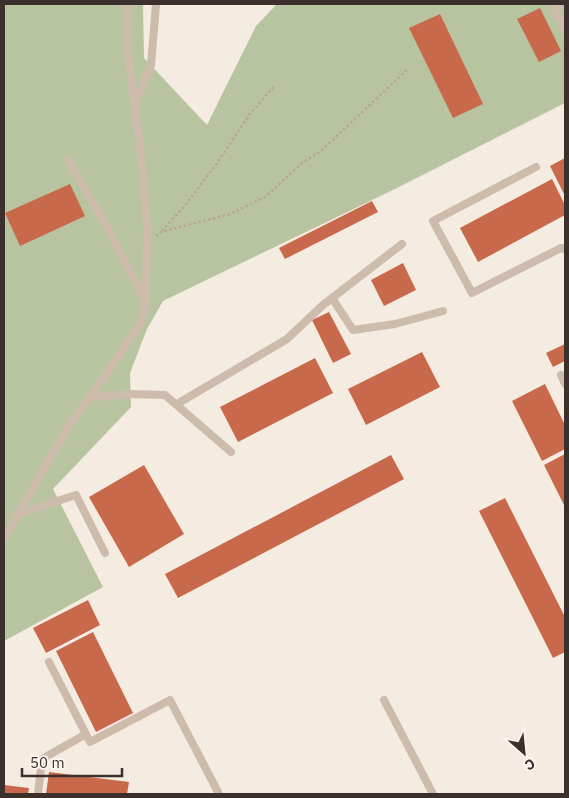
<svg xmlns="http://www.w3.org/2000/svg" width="569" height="798" font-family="'IBM Plex Sans',sans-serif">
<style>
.green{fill:#b8c4a0}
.building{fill:#c8694b}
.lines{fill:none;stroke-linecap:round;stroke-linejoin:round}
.path{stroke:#b9a596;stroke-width:2.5;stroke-dasharray:2.5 2.5;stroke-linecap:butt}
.lane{stroke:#cdbbac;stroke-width:8}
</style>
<rect width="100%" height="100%" fill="#f4ebe1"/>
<path class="green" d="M4,4H143L144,58L207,125L256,26L277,4H565V103L397,188L163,301L147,329L130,373L131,407L53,489L103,587L4,641Z"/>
<path class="building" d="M540,8L561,51L539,62L517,19Z
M440,14L483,104L453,118L409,28Z
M565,158V196L550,166Z
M552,179L565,205V215L478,262L460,228Z
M70,184L85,216L20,246L5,213Z
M372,201L378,212L285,259L279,248Z
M403,263L416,290L384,306L371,280Z
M329,312L351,354L333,363L312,320Z
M565,344V361L553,367L546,353Z
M422,352L440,387L366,425L348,389Z
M315,358L333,393L238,442L220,407Z
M545,384L565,425V449L542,461L512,401Z
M565,454V507L544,465Z
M391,455L404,479L178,598L165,574Z
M144,465L184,534L129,567L89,497Z
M505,498L565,617V652L553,658L479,511Z
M88,600L100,625L46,653L33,628Z
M93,632L133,713L96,732L56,651Z
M49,772L129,782L127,794H46Z
M4,785L29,788L28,794H4Z"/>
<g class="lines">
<path class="path" d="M162,231L186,204L215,166L250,114L275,85
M156,236L161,232L230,214L265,197L302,163L321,151L408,69"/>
<path class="lane" d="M564,4L554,9L565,30
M136,102L151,65L156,4
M68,160L107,227L145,300
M536,167L433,221L472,293L561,248L565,249
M332,298L353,330L395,324L443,311
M561,375L565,384
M90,397L130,394L165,395L231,452
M177,404L287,339L323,305L402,244
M18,514L76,495L105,553
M4,539L68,427L106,374L141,322L146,302L147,227L142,164L127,46V4
M49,662L90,742L170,700L219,794
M384,700L433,794
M38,794L42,759L86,734"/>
</g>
<rect width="569" height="798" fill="none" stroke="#3b302b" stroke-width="10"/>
<g transform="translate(524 753) rotate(153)" stroke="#fbf5ee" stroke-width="4" paint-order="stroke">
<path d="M0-4L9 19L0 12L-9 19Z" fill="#3b302b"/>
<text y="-8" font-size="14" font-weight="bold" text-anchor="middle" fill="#3b302b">С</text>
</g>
<path d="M22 768v8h100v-8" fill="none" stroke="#3b302b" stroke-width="2.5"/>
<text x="30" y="768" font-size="15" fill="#3b302b" stroke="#fbf5ee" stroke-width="4" paint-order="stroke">50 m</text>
</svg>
